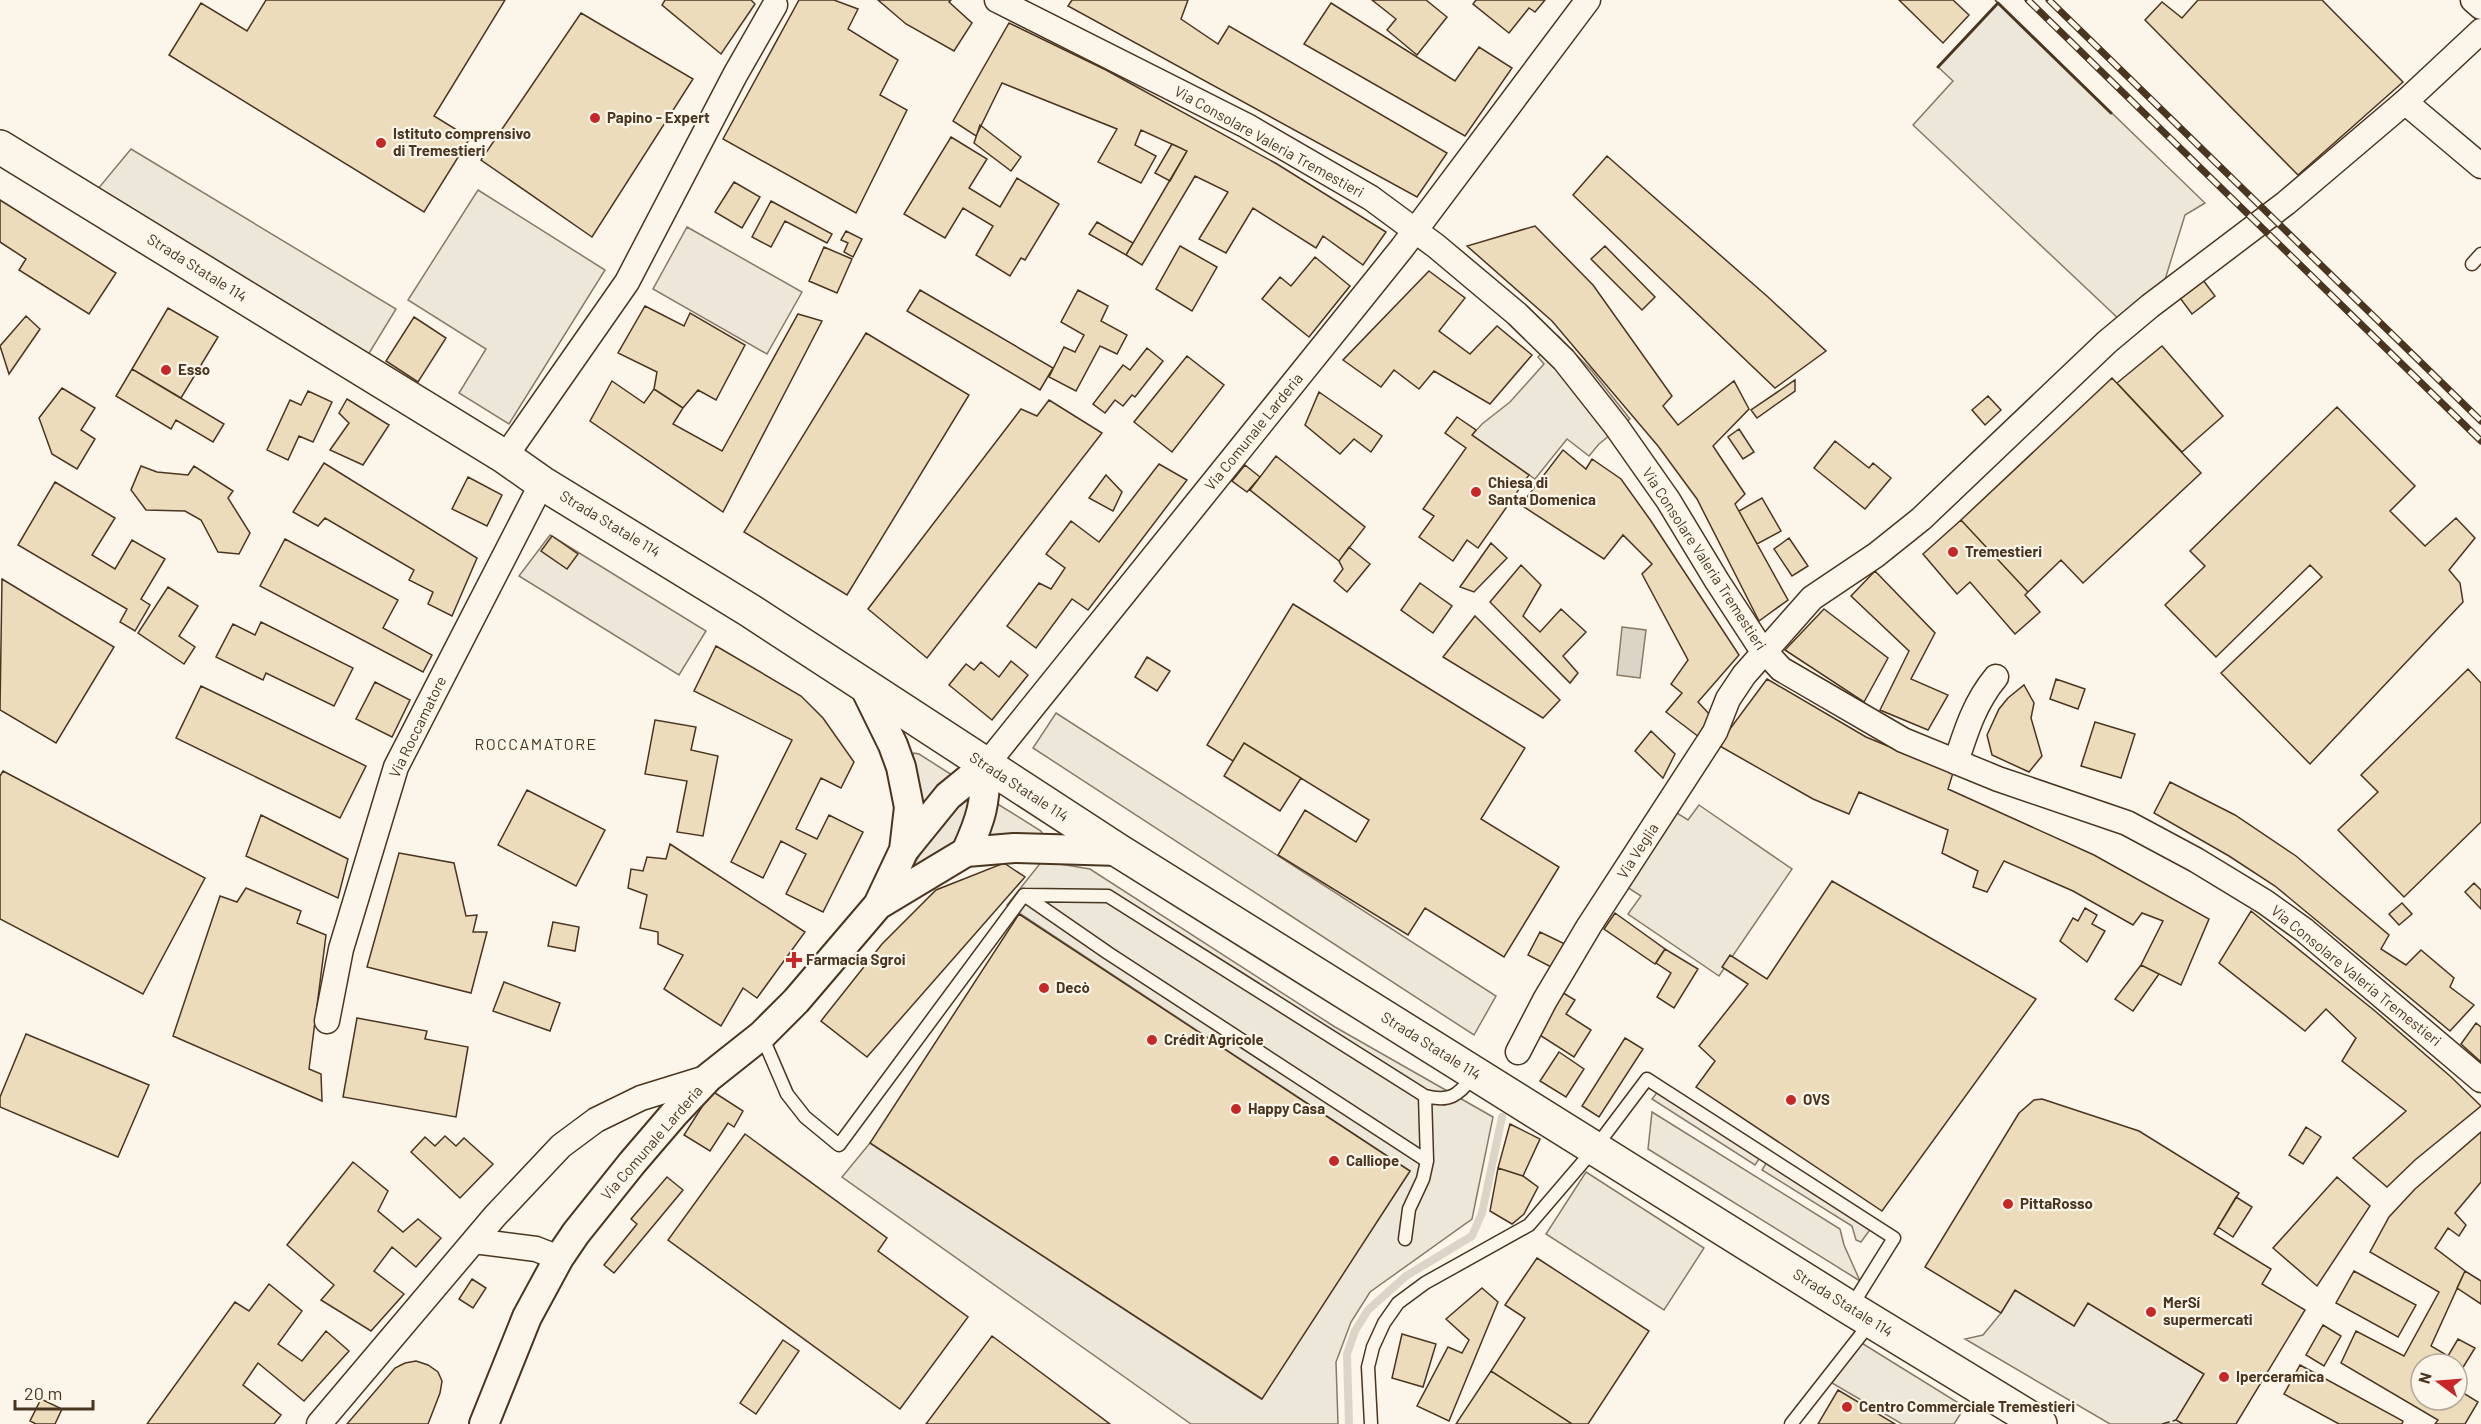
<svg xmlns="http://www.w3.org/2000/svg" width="2481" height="1424" font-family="Barlow,sans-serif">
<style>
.green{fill:#ede6d9;stroke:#887966;stroke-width:1.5}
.parking{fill:#ede7d9;stroke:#887966;stroke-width:1.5}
.water{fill:#dcd4c6;stroke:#887966;stroke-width:1.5}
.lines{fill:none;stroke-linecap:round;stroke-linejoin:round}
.stream{stroke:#dcd4c6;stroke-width:8}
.building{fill:#ecdcbc;stroke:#4a3520;stroke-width:1.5}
.service-casing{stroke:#4a3520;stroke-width:15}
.minor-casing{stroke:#4a3520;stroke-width:27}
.tertiary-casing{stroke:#4a3520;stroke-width:32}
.primary-casing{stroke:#4a3520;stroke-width:36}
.service{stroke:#fbf6e9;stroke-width:12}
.minor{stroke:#fbf6e9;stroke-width:24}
.tertiary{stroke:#fbf6e9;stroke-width:28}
.primary{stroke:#fbf6e9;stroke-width:33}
.rail-casing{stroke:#4a3520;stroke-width:7}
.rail{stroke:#fbf6e9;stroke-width:4.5;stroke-dasharray:14;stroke-linecap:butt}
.fence{stroke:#4a3520;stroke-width:1.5;stroke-dasharray:8 3;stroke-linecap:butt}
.wall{stroke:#4a3520;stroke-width:3}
.poi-dot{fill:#c62828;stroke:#fbf6e9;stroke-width:2}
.labels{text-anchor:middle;stroke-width:4.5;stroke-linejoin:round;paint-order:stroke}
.poi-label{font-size:15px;font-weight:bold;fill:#4a3520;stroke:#fbf6e9;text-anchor:start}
.street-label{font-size:15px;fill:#4a3520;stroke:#fbf6e9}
.neighbourhood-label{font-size:16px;letter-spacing:1.5px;fill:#4a3520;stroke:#fbf6e9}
</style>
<rect width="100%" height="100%" fill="#fbf6e9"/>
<path class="green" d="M687,227L802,292L767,354L653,289Z
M550,535L706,631L679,675L519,576Z
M914,753L919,754L952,775L922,810L912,758Z
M972,796L974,801L956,843L912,871L913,866C926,845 947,803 972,796Z
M996,803L1041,831L1043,835L984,843Z
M1659,1090L1761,1156L1755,1165L1652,1099Z
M1768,1160L1872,1227L1861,1242L1856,1240L1852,1226L1762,1170Z"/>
<path class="parking" d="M1998,3L2205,203L2185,215L2163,286L2120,320L1913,125L1953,81L1938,67Z
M131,149L396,309L368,355L97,190Z
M478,190L605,270L509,424L459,393L486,349L408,300Z
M1558,336L1592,371L1630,419L1599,444L1589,456L1567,439L1535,479L1472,435L1482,424L1510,402L1544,364L1538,357Z
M1056,713L1496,996L1474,1035L1033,748Z
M1699,805L1792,869L1719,976L1628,914L1641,896L1627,887L1677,813L1688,820Z
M1042,861L1090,869L1335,1027L1493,1117L1472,1219L1370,1292L1351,1322L1336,1362L1338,1424H1191L842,1177L870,1143L1261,1399L1410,1171L1007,905Z
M1652,1112L1840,1229L1844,1245L1860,1281L1648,1149Z
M1586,1172L1704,1248L1664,1310L1546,1234Z
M2015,1290L2074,1326L2088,1303L2204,1374L2177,1420L2183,1424H2110L1965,1339L1983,1335L2001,1313Z
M1860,1342L1965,1407L1954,1424H1902L1832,1383Z"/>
<path class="water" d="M1622,627L1646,630L1640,678L1617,675Z"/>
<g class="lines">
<path class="stream" d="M1349,1424L1347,1354L1355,1331L1368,1310L1406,1276L1472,1236L1482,1213L1502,1117"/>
</g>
<path class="building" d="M266,0H505L434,116L470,138L424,212L169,55L201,3L247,31Z
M665,0H751L755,4L721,54L662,5Z
M799,0H834L858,9L848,29L898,60L880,95L907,110L856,213L723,139Z
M878,0H951L949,2L972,23L954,51L906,24Z
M1072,0H1188L1181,19L1218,44L1229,26L1447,153L1417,197L1068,6Z
M1372,0H1426L1447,17L1417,55L1387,30L1396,19Z
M1476,0H1545L1535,12L1529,8L1509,33L1473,4Z
M1899,0H1953L1969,15L1943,43Z
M2198,0H2322L2403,82L2298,175L2145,20L2162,2L2182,18Z
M1331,3L1455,81L1479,47L1512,68L1465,136L1304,44Z
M581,13L693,79L592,237L481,160Z
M1009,23L1106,70L1277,164L1386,232L1363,265L1323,236L1316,248L1253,208L1226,253L1199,239L1228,192L1195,176L1142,265L1126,255L1187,151L1141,130L1135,145L1156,156L1141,183L1098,162L1117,129L1002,83L976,136L953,121Z
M980,125L1021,157L1011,171L974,143Z
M951,137L987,159L969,188L1000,207L1017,178L1059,204L1025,260L1021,258L1010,276L976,255L993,226L963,208L945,238L904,214Z
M1172,144L1187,151L1170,181L1155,173Z
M1607,156L1768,297L1826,351L1775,388L1573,195Z
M734,182L760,197L742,228L715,212Z
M0,200L116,273L89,314L19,270L26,259L0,242Z
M771,201L832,234L827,243L785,221L771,247L752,237Z
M1097,222L1133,243L1126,255L1089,234Z
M1535,226L1593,285L1672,396L1663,406L1678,425L1734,381L1749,409L1713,446L1745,494L1735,504L1788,600L1759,621L1697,499L1658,446L1552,321L1467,246Z
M846,231L862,239L853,257L844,252L848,243L841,240Z
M1180,246L1217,267L1192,311L1156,289Z
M1605,246L1655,297L1642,310L1591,259Z
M824,247L852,259L837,293L809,281Z
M1315,257L1350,286L1309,337L1262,299L1280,277L1291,286Z
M1429,271L1465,298L1439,331L1470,354L1497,326L1532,355L1490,404L1434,371L1419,389L1394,370L1381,387L1343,360Z
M2203,280L2215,296L2192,314L2180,298Z
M920,290L1053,368L1040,390L907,311Z
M1078,290L1108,306L1101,321L1127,335L1117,354L1100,346L1076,391L1049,377L1064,347L1075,352L1084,335L1061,322Z
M645,306L684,326L690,313L745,345L716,400L698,390L683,408L654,389L657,372L618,353Z
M168,308L218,337L181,398L132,369Z
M798,314L822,321L723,512L590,421L612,381L644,403L654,389L683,408L673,424L722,451Z
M26,316L40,329L9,374L0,346Z
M414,317L446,338L418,382L386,361Z
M866,333L969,395L847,595L744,532Z
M2162,346L2223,416L2182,452L2117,383Z
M1147,348L1163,361L1135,397L1132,395L1123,406L1115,400L1105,413L1093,404L1123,365L1130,370Z
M1187,356L1224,385L1172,452L1134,422Z
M132,369L224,424L213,442L176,420L171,429L116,396Z
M2112,378L2201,473L2083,583L2061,560L2028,592L1961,520Z
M1795,380V391L1757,418L1751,410Z
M62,388L95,408L81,430L95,439L77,469L52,454L39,418Z
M308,391L332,402L313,442L299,436L288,460L267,450L290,400L301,405Z
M1319,392L1382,436L1371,452L1354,439L1340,454L1305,425Z
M1988,396L2001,410L1985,425L1972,410Z
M347,399L389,425L363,465L330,450L349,423L339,413Z
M1049,400L1102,433L927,658L868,609L1021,409L1037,416Z
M2337,407L2415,486L2390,511L2425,546L2456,518L2475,538L2449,570L2460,583L2463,602L2310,764L2221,673L2322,577L2310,565L2216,657L2165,605L2205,566L2190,551Z
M1457,417L1476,430L1472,435L1529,475L1478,548L1467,540L1453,561L1419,537L1434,516L1423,509L1466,448L1445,433Z
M1739,429L1754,452L1743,459L1728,437Z
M1835,441L1869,468L1873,463L1891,478L1865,509L1814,468Z
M1563,450L1586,469L1592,459L1621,479L1651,521L1739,655L1698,702L1712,717L1699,737L1666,712L1682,693L1671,684L1688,660L1642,574L1652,564L1623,535L1604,559L1521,505Z
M1276,456L1365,527L1339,561L1250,490Z
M324,463L477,558L452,616L428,604L433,592L409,580L414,570L325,518L318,526L293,512Z
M1159,464L1187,480L1088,610L1072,599L1036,648L1007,626L1039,583L1051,589L1065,568L1046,554L1071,521L1099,542Z
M1245,465L1260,477L1247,492L1232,481Z
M141,466L157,472L188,475L194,466L233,491L228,498L250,533L239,554L218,552L201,520L185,511L146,510L131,490Z
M1106,475L1122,492L1113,511L1089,498Z
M468,477L502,495L487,526L452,509Z
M55,482L115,518L92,555L115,569L132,540L165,559L141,599L150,605L135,631L120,622L127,609L18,545Z
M1762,498L1781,531L1757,544L1739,511Z
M1961,520L2028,592L2025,595L2040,612L2015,634L1970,582L1957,594L1923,554Z
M552,536L578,554L567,569L541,551Z
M1789,538L1808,566L1792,576L1774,549Z
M285,539L398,600L383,628L432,655L423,672L260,586Z
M1491,543L1507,558L1474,592L1460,587Z
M1349,547L1370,564L1347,592L1334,581L1343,569L1339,561Z
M1521,565L1541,585L1523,616L1540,632L1561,609L1586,632L1563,656L1578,673L1570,683L1490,602Z
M1875,571L1935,633L1911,679L1948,695L1928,730L1880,710L1909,651L1851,596Z
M2,579L114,647L56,743L0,710Z
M1420,583L1452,606L1433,633L1401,610Z
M168,587L198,606L179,636L195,647L184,664L138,633Z
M1293,604L1525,748L1481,819L1559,867L1504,957L1425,908L1408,935L1278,855L1305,810L1356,842L1369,820L1244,743L1233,761L1207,745Z
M1824,609L1888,658L1864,702L1785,650Z
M1475,616L1560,700L1543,718L1443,657Z
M261,622L353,668L334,706L266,673L263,680L216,657L233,624L255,635Z
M716,646L801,696L823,718L854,762L841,788L821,778L796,829L817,839L829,815L863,832L823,912L786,894L806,854L781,841L763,878L731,862L792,740L694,691Z
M1147,657L1170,671L1157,691L1135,677Z
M1011,661L1028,675L992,720L949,685L966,664L974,670L981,662L999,677Z
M2468,669L2481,683V822L2404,897L2338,830L2378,792L2361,775Z
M1767,679L1866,737L1953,773L1948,789L2094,855L2209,919L2181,985L2141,965L2163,921L2142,913L2133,925L2073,891L2004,861L1987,892L1973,887L1978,871L1942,853L1948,830L1859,792L1849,814L1813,799L1718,745Z
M2056,679L2085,689L2078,709L2050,699Z
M375,682L410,700L392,737L356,719Z
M2024,685L2034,703L2031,718L2042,756L2029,772L1992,755L1987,735L1999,709L2008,698Z
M201,686L366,766L340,818L176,738Z
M655,720L696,727L691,750L718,756L703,836L677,832L687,781L645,774Z
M2095,722L2135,734L2121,778L2081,766Z
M1651,731L1675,754L1663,778L1635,751Z
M1244,743L1301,778L1280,811L1224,776Z
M3,771L205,878L143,994L0,919V776Z
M2170,782L2235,815L2296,856L2389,935L2381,949L2406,965L2421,950L2454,978L2450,987L2474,1005L2450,1031L2275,886L2229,856L2154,813Z
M527,790L605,830L576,886L498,845Z
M261,815L348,859L338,898L246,856Z
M670,844L805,932L757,998L743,988L721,1026L664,989L683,955L658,944V932L640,928L647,895L628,888L631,869L643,871L647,857L666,859Z
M399,853L454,863L466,916L477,915L473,932H487L471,993L367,967Z
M1004,863L1025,877L867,1057L821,1021L882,944L936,890Z
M1832,881L2036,999L1882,1211L1696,1087L1715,1061L1699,1046L1748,984L1722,967L1730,955L1767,979Z
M2474,883L2481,890V909L2465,892Z
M246,888L301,911L297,923L326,935L309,1069L321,1074L322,1101L173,1036L220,896L237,902Z
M2402,903L2412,914L2399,925L2389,914Z
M2085,908L2097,915L2092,924L2105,931L2087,962L2060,941L2073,918L2078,921Z
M2251,911L2375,1011L2450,1076L2481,1106L2415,1160L2387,1187L2353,1158L2406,1111L2342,1061L2356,1038L2326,1009L2305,1031L2219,963Z
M1615,913L1665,949L1655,964L1604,929Z
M1019,914L1410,1171L1262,1399L870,1143Z
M553,922L579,927L575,951L548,946Z
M1540,932L1567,945L1553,968L1528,955Z
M1665,949L1698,969L1674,1008L1657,997L1671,973L1656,963Z
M2141,965L2159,974L2133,1011L2115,999Z
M504,982L560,1003L550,1031L493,1011Z
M1560,991L1575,1000L1566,1014L1591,1030L1574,1057L1535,1032Z
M357,1018L427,1031L425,1039L468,1047L456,1117L343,1097Z
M2476,1023L2481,1027V1062L2461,1044Z
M26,1034L149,1085L118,1157L0,1107V1097Z
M1625,1038L1643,1049L1599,1117L1582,1106Z
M1559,1052L1584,1069L1566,1097L1540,1081Z
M712,1091L743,1111L734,1127L728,1123L710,1151L684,1135Z
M2042,1099L2139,1131L2239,1193L2214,1234L2271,1269L2262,1284L2305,1310L2236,1424H2183L2176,1420L2204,1374L2088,1303L2074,1326L2015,1290L2001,1313L1925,1267L2019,1113L2034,1100Z
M1510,1124L1540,1139L1523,1176L1498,1168Z
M2306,1127L2321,1137L2303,1164L2289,1155Z
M2481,1132V1182L2455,1213L2466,1225L2459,1236L2448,1228L2435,1248L2465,1271L2431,1346L2448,1356L2458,1339L2475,1348L2457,1377V1364H2421V1400H2457V1389L2478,1402L2465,1424H2435L2438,1420L2341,1363L2356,1331L2404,1356L2439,1292L2370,1252L2389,1217L2415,1189Z
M745,1134L887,1238L878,1251L968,1317L900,1409L668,1240Z
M445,1136L456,1146L464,1138L493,1164L460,1198L411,1152L425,1137L435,1146Z
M353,1162L388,1191L378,1211L403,1232L418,1219L441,1238L416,1267L392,1247L374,1271L404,1294L371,1331L321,1300L334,1285L287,1245Z
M1498,1168L1523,1176L1538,1187L1524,1214L1512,1224L1490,1211Z
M667,1177L683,1190L614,1273L604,1265L637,1224L631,1219Z
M2337,1177L2370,1206L2317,1286L2273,1248Z
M2236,1197L2252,1207L2233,1237L2218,1227Z
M1537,1258L1649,1331L1588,1424H1572L1491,1371L1525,1318L1505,1305Z
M2354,1271L2416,1305L2398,1337L2336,1303Z
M2465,1271L2481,1281V1304L2457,1288Z
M472,1279L486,1288L473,1308L459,1299Z
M269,1284L302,1311L278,1344L302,1361L326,1331L349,1351L304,1401L258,1363L243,1385L281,1415L274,1424H147L235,1302L249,1311Z
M1482,1288L1498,1302L1449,1421L1417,1406L1448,1347L1462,1353L1469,1340L1446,1319Z
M2323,1325L2341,1336L2324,1366L2306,1355Z
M1402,1334L1436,1344L1423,1387L1392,1378Z
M992,1336L1110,1424H926Z
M783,1340L799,1351L756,1414L740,1403Z
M416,1361L428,1365L438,1372L442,1381L440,1393L428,1424H347L395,1368L405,1363Z
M2300,1365L2403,1421L2402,1424H2339L2284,1394Z
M1491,1371L1572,1424H1456Z
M1838,1390L1895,1424H1818Z
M41,1399L62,1409L55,1424H36L30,1421Z"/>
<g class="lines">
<g class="service-casing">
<path id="service" d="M2472,264L2481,254
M1024,895L1108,953L1427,1161L1423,1179L1409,1209L1405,1239
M762,1036L787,1094L805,1117L839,1145L1024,895L1108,896L1425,1096C1452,1103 1458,1094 1475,1075
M1425,1096L1427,1161
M1371,1424L1368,1367L1373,1347L1384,1323L1398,1303L1425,1283L1529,1225L1595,1148L1647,1079L1894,1238L1851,1307
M1791,1424L1871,1322"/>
</g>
<g class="minor-casing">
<path id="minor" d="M997,0L1247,126L1371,198L1436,246L1517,314L1564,360L1616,426L1668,500L1717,581L1758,644L1781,669L1903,740L1998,779L2127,823L2196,860L2265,902L2304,930L2481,1080
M2473,0L2481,7
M2405,102L2481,166
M505,457L627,282L735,75L775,5
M1956,762C1966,731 1975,702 1996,677
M986,765L1402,248L1588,0
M327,1021L341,949L396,767L542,483
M1518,1052L1545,1000L1589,926L1715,732L1728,699L1744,675L1812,598L1876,555L1921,519L2107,342L2150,306L2286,203L2405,102L2481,31
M474,1241L536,1249L559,1258
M319,1424L495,1216L561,1146L596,1120L641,1098L709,1077"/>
</g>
<g class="tertiary-casing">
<path id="tertiary" d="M905,849L948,796L986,765
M966,852C982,817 985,804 986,765
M878,905L966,852L1014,848L1119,851
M484,1424L527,1317L559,1258L576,1233L632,1163L674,1114L709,1077L762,1035L796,1001L878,905L904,850L909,807L901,767L893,745L864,686"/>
</g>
<g class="primary-casing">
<path id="primary" d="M0,147L505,457L542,483L749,610L1119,851L1850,1308L2040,1424"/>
</g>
<use href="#service" class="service"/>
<use href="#minor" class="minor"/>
<use href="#tertiary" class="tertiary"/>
<use href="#primary" class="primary"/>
<g class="rail-casing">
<path id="rail" d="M2028,0L2481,441
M2049,0L2481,421"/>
</g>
<use href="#rail" class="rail"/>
<path class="fence" d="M1995,0L1998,3
M2162,1424L2176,1420"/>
<path class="wall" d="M1938,67L1998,3L2111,113"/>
</g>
<g class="poi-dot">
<circle cx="595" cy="118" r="6"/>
<circle cx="381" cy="143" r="6"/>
<circle cx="166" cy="370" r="6"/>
<circle cx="1476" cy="492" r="6"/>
<circle cx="1953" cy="552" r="6"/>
<path d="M791 951h6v6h6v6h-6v6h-6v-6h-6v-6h6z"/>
<circle cx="1044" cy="988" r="6"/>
<circle cx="1152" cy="1040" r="6"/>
<circle cx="1791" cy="1100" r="6"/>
<circle cx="1236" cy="1109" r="6"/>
<circle cx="1334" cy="1161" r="6"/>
<circle cx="2008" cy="1204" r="6"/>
<circle cx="2151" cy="1312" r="6"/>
<circle cx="2224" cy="1377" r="6"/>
<circle cx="1847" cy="1407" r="6"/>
</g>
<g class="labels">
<g class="poi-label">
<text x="607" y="123">Papino - Expert</text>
<text x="393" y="139">Istituto comprensivo<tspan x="393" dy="17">di Tremestieri</tspan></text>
<text x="178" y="375">Esso</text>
<text x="1488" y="488">Chiesa di<tspan x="1488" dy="17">Santa Domenica</tspan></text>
<text x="1965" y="557">Tremestieri</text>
<text x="806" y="965">Farmacia Sgroi</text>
<text x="1056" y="993">Decò</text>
<text x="1164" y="1045">Crédit Agricole</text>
<text x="1803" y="1105">OVS</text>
<text x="1248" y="1114">Happy Casa</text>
<text x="1346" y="1166">Calliope</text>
<text x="2020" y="1209">PittaRosso</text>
<text x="2163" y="1308">MerSí<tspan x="2163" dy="17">supermercati</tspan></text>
<text x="2236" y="1382">Iperceramica</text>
<text x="1859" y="1412">Centro Commerciale Tremestieri</text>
</g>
<g class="street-label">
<text transform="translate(1269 142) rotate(29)" y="5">Via Consolare Valeria Tremestieri</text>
<text transform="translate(197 268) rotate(32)" y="5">Strada Statale 114</text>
<text transform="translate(1254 432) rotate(-51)" y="5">Via Comunale Larderia</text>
<text transform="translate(610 524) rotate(31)" y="5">Strada Statale 114</text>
<text transform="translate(1704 559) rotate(57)" y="5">Via Consolare Valeria Tremestieri</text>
<text transform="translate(418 727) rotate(-64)" y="5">Via Roccamatore</text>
<text transform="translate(1019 787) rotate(33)" y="5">Strada Statale 114</text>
<text transform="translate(1638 851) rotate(-57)" y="5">Via Veglia</text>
<text transform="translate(2356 976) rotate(39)" y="5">Via Consolare Valeria Tremestieri</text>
<text transform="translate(1431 1046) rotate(32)" y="5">Strada Statale 114</text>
<text transform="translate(652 1143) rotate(-49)" y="5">Via Comunale Larderia</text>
<text transform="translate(1843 1303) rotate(32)" y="5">Strada Statale 114</text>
</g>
<g class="neighbourhood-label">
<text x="536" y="750">ROCCAMATORE</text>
</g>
</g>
<g transform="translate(2439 1382) rotate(286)"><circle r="28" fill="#fbf6e9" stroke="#b4a999" stroke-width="1.5"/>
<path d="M0-4.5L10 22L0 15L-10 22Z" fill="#c62828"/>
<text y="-9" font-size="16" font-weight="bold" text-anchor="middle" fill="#4a3520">N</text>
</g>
<path d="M15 1400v9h78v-9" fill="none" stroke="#4a3520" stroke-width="3"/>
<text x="24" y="1400" font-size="18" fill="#4a3520" stroke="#fbf6e9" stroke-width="4.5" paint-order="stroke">20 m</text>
</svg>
